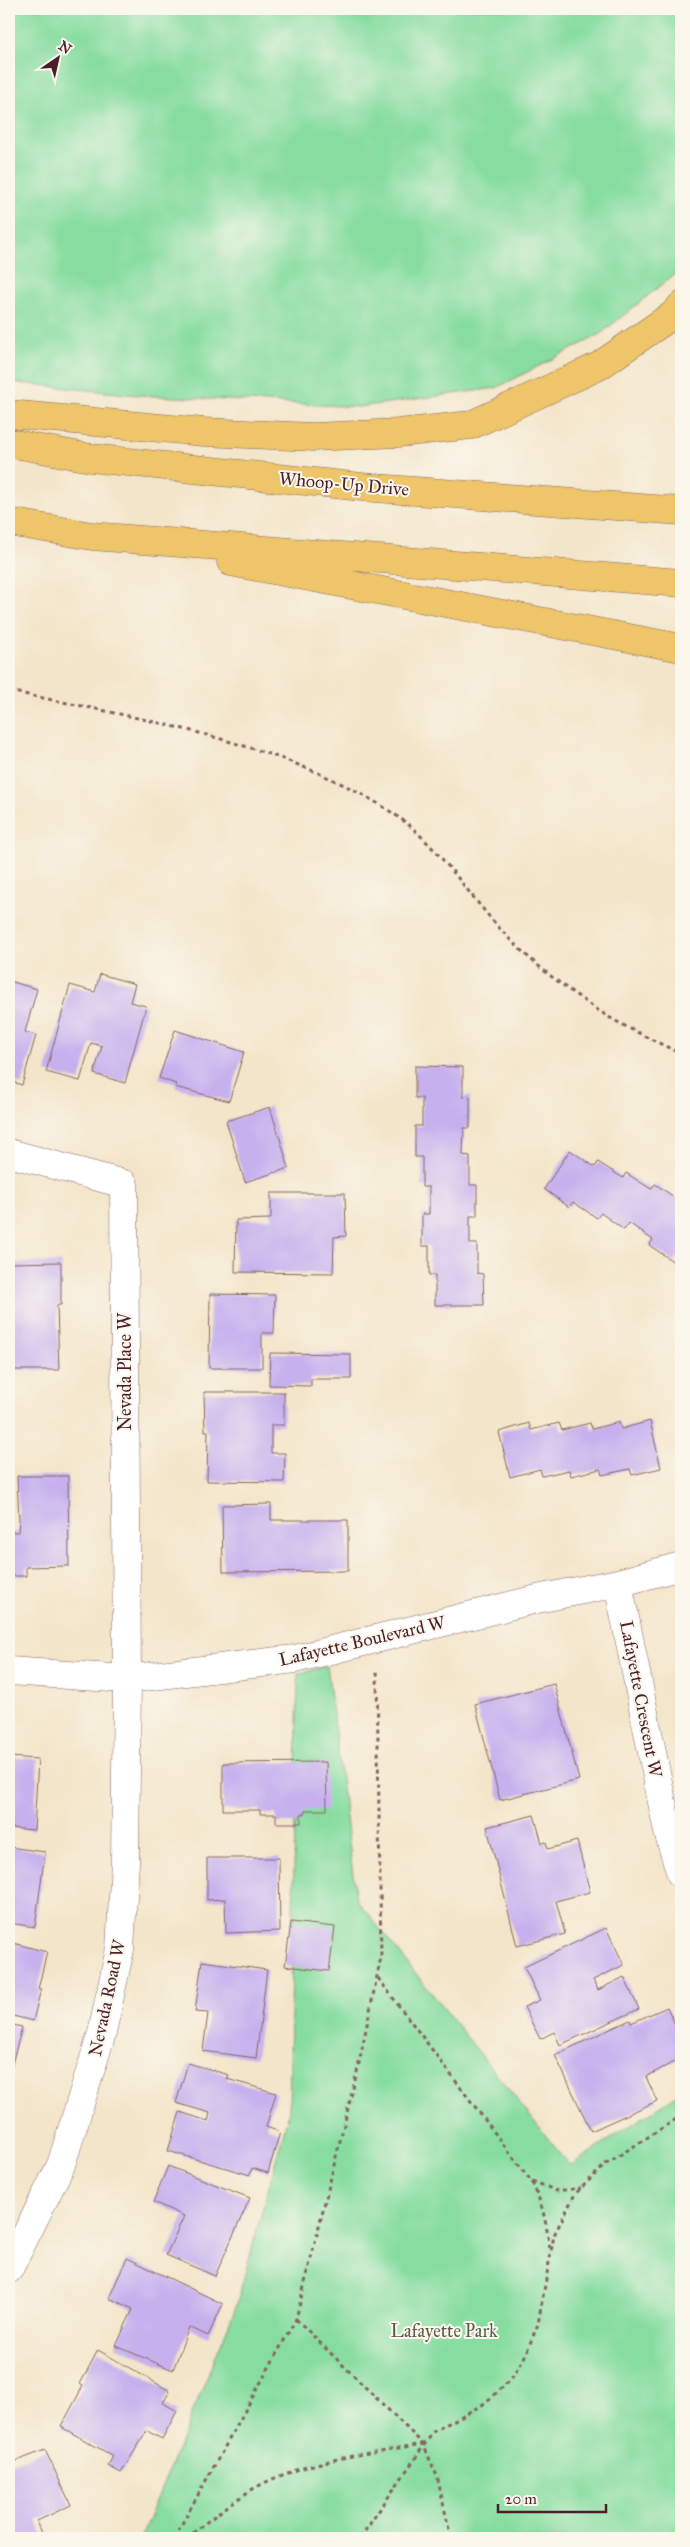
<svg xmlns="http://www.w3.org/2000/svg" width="690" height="2547" font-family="'IM FELL Great Primer',serif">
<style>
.green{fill:#87dda0;stroke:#687e66}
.building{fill:#c6b1ee}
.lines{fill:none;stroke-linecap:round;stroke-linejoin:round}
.minor-casing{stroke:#856462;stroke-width:29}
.motorway-casing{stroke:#856462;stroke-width:29}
.path{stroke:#856462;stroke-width:3;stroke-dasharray:4 4;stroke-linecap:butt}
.minor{stroke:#fff;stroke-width:28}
.motorway{stroke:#eec569;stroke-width:28}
.labels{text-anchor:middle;stroke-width:4;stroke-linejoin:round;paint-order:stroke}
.street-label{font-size:18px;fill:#4a1f2b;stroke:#fbf7ec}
.park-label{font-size:18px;fill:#5c584e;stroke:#fbf7ec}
</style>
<rect width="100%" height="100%" fill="#fbf7ec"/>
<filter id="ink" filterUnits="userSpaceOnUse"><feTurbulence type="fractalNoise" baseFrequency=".02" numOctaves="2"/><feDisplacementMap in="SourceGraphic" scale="10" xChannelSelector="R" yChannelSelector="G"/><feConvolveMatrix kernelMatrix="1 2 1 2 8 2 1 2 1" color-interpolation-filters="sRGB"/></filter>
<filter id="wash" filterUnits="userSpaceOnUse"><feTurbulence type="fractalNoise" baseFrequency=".0096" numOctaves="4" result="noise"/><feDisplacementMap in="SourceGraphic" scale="20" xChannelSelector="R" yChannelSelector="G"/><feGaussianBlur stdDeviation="1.12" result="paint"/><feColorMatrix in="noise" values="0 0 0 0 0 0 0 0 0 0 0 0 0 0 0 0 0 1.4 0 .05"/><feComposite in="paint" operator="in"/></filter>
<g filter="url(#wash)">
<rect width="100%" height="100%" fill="#f3e5c9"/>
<path class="green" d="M9,9H681V269L599,335L496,388L359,407L137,395L9,382Z
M327,1666L356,1899L570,2166L681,2092V2538H141L236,2307L289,2112L298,1674Z"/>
<g id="blocks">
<path class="building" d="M100,974L135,984L130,1002L146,1006L125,1083L94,1074L102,1046L91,1043L80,1081L46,1072L70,985L95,992Z
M9,981L37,989L25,1032L36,1035L22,1085L9,1081Z
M175,1030L244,1052L229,1101L175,1087L176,1084L159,1078Z
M415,1066L463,1067V1097L470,1096V1128H464L463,1155L470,1156V1185H477V1216H470V1244H477V1273L483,1274L484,1305H435V1275H429V1246H422V1214H429V1187H422V1157H415V1126H422V1098H415Z
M270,1107L289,1168L245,1182L226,1121Z
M570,1150L595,1167L598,1162L623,1178L626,1173L651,1189L655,1184L680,1201L677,1206L681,1209V1260L677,1257L674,1262L649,1245L653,1240L629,1223L624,1230L601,1213L597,1218L573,1202L569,1207L544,1189Z
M271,1193H345L346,1236L334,1237L333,1273L235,1272L236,1220L271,1219Z
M61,1262V1305H57L59,1370H9V1263Z
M210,1294L275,1295L274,1333H262V1368H209Z
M270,1353L351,1354V1379H311V1386L269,1385Z
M204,1392H284V1425H271V1453H285L284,1482L207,1481L208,1431H205Z
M650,1421L661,1468L632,1475L630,1469L602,1475L600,1469L571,1476L569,1470L542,1476L540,1469L510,1477L499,1432L529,1423L531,1430L559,1423L562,1430L590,1423L592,1429L619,1422L621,1429Z
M17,1476H68L69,1566L26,1567V1576H9V1532H18L19,1520Z
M271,1504V1520H348V1571L223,1572L222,1505Z
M554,1684L579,1780L500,1800L475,1704Z
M9,1757L38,1759L34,1830L9,1828Z
M326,1762L327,1810H305V1814H301V1823H276V1814H260V1810H223V1763Z
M534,1815L542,1843L546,1842L548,1849L577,1841L590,1892L556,1901L565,1934L517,1946L487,1827Z
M9,1847L45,1852L35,1927L9,1923Z
M207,1858H279L280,1931L226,1933L225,1899L207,1900Z
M291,1922L335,1927L329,1971L285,1966Z
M606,1928L624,1965L593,1980L598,1990L624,1977L639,2009L560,2045L554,2032L540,2039L524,2007L540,2000L524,1967Z
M9,1942L47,1952L38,1989H41L33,2021L9,2015Z
M202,1961L267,1970L256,2058L203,2051L208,2013L195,2012Z
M667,2007L681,2037V2058L646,2077L657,2101L591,2131L555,2055L630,2020L631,2023Z
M9,2024L22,2027L9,2075Z
M188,2063L229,2075L227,2079L276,2093L266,2127L280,2132L268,2173L252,2168L250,2175L168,2151L180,2112L208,2121L210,2113L176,2103Z
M168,2166L250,2198L215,2276L166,2255L184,2216L153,2202Z
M127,2258L223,2304L208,2336L189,2327L173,2370L116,2346L133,2309L109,2298Z
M98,2350L170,2391L163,2403L177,2411L162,2439L147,2431L121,2473L108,2466L113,2456L61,2427L83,2386L80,2384Z
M45,2450L71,2505L37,2521L44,2538H9V2464Z"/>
</g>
</g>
<g filter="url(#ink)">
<use href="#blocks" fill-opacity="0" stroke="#856462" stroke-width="1"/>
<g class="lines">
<g class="minor-casing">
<path id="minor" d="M9,1153L124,1184L127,1679L125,1862L120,1949L102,2033L61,2165L9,2269
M618,1583L668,1832L681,1874
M9,1671L127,1679L295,1659L537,1599L618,1583L681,1566"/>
</g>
<g class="motorway-casing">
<path id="motorway" d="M9,414L204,432L313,437L399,433L471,425L599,366L674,314L681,306
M9,443L91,458L362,487L681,511
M9,522L92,536L681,583
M231,562L681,648"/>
</g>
<path class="path" d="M9,691C132,717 292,743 397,816C436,843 470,897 503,932C530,962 570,992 604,1014C628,1029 656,1041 681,1054
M378,1978L531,2181C543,2204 547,2226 550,2252
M532,2181L557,2191L581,2188
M296,2319L423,2444L437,2476L451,2538
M174,2538L296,2319L358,2068L381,1957L377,1672
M187,2538C206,2522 227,2506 248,2492C295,2462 369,2453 423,2444
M360,2538L434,2431L482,2405L498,2392L513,2376L525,2356L538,2324L554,2235L575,2194L606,2164L681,2116"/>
<use href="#minor" class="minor"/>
<use href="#motorway" class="motorway"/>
</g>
</g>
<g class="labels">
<g class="street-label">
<text transform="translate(344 484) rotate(5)" y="6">Whoop-Up Drive</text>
<text transform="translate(125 1372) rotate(-90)" y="6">Nevada Place W</text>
<text transform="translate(362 1641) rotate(-13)" y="6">Lafayette Boulevard W</text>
<text transform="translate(641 1699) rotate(79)" y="6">Lafayette Crescent W</text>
<text transform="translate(107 1998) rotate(-78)" y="6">Nevada Road W</text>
</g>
<g class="park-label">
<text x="444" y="2337">Lafayette Park</text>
</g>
</g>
<rect width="690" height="2547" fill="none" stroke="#fbf7ec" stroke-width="30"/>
<g transform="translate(58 58) rotate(34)" stroke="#fbf7ec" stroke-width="4" paint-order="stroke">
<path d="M0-4L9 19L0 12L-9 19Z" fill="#4a1f2b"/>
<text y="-8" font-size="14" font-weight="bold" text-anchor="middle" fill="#4a1f2b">N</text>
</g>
<path d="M498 2504v8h108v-8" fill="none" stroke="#4a1f2b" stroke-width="2.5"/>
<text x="505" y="2504" font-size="15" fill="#4a1f2b" stroke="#fbf7ec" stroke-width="4" paint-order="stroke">20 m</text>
</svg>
